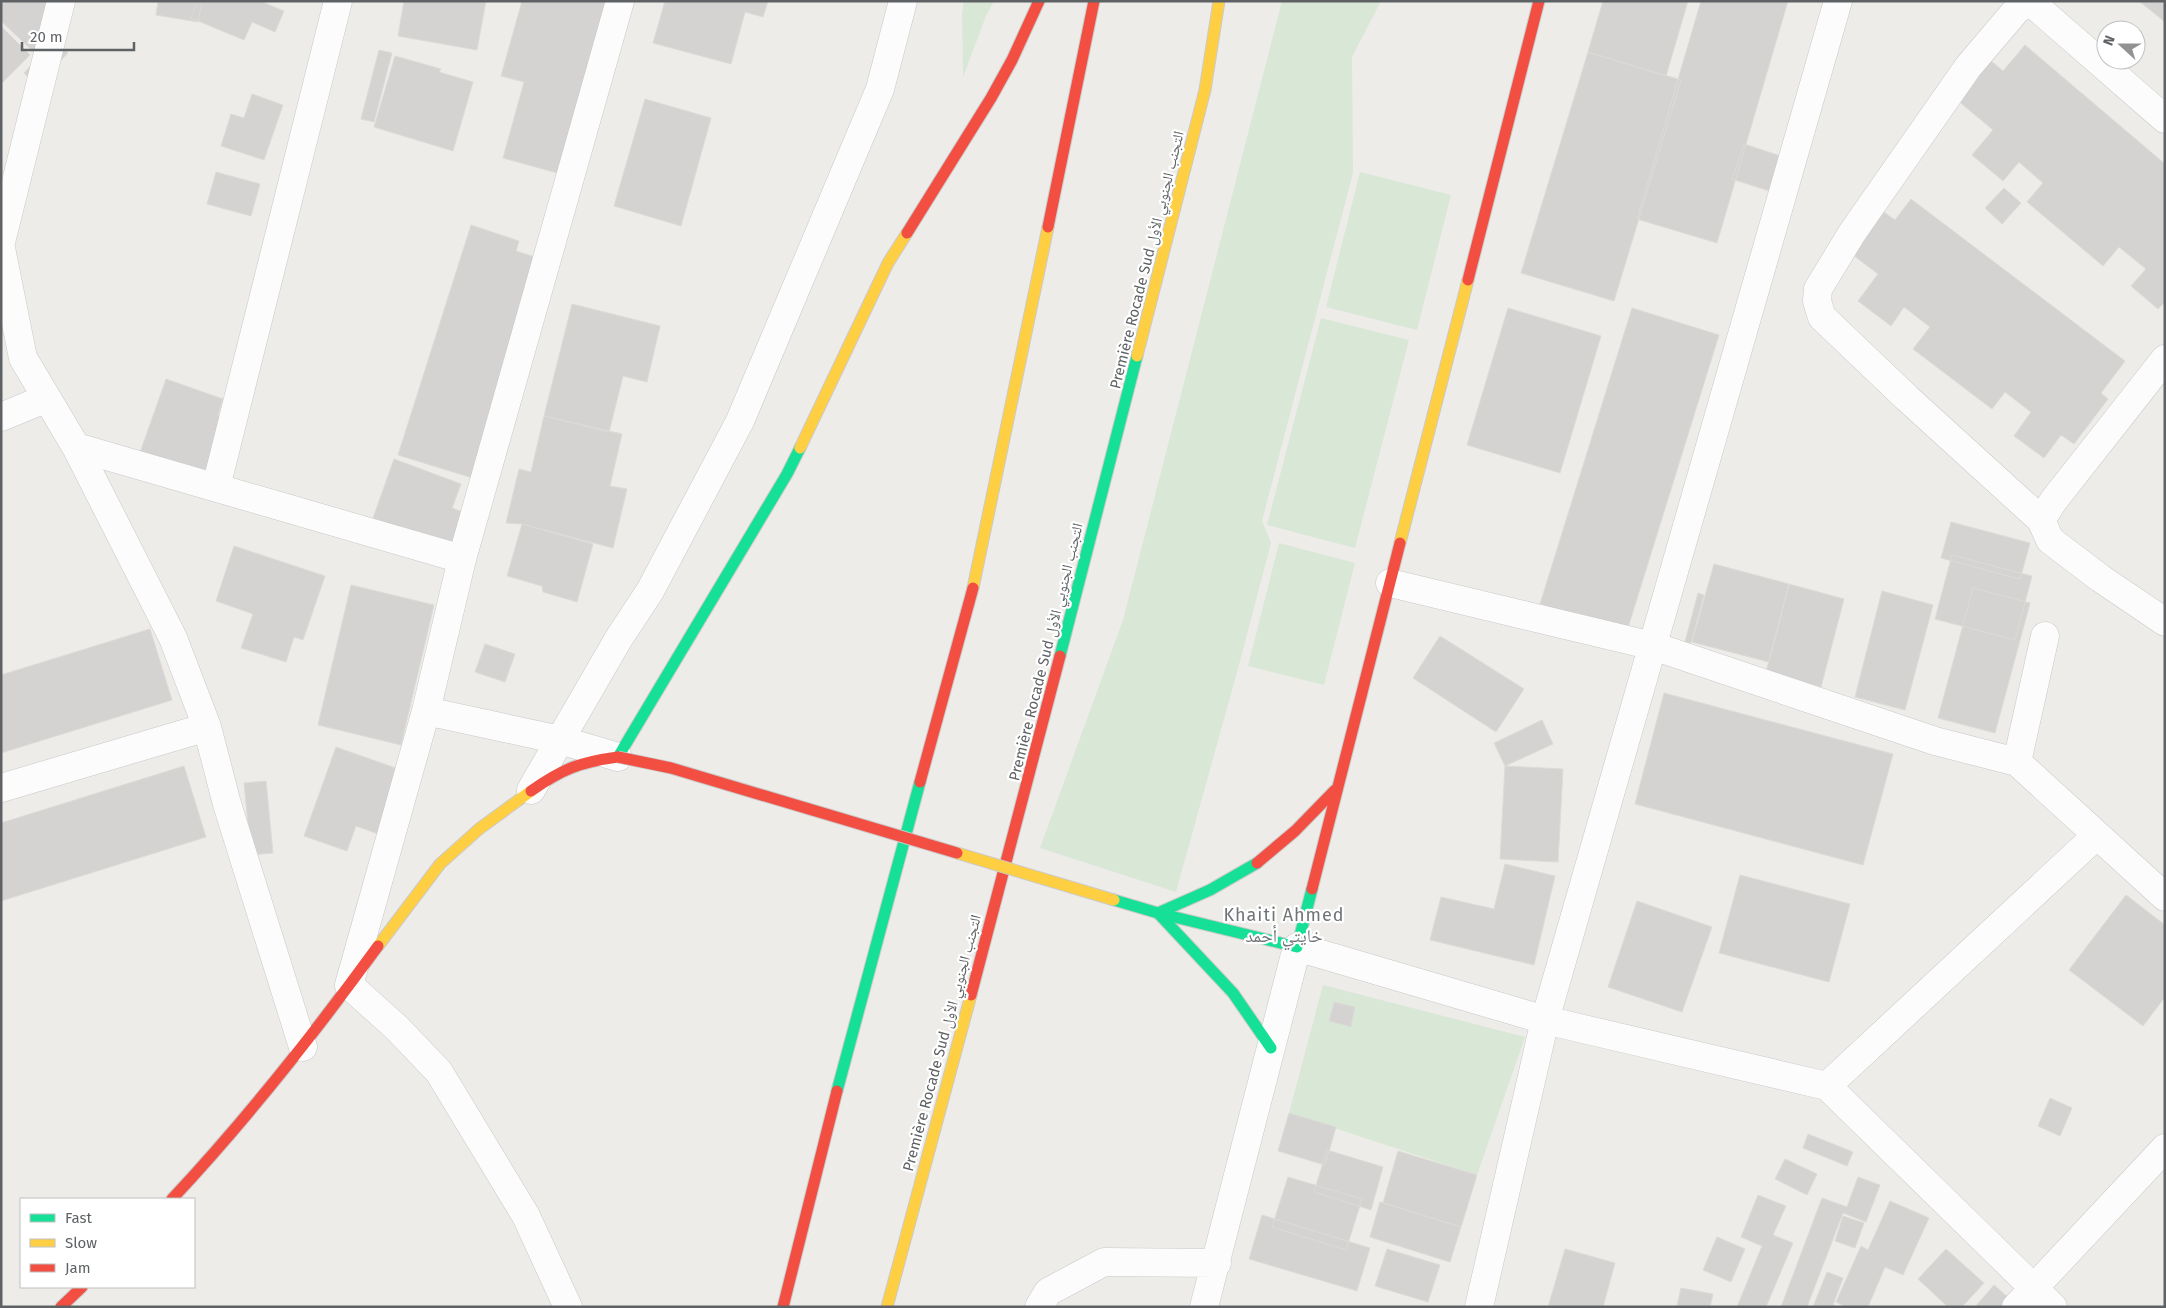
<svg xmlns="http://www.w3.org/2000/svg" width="2166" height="1308" font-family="'Fira Sans','Noto Naskh Arabic',sans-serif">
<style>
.green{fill:#d9e7d6}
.building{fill:#d4d3d1;stroke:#dcdbd8}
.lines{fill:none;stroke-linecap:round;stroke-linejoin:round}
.street-casing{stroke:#c8c8c8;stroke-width:29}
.fast-casing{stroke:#cacaca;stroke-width:13}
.slow-casing{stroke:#cacaca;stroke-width:13}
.jam-casing{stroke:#cacaca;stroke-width:13}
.street{stroke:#fcfcfc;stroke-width:28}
.fast{stroke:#16e098;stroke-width:11}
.slow{stroke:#ffcf43;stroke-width:11}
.jam{stroke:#f24e42;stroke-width:11}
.slow-bridge-casing{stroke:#cacaca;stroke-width:13;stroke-linecap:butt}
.jam-bridge-casing{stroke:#cacaca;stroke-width:13;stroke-linecap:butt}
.slow-bridge{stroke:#ffcf43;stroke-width:11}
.jam-bridge{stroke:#f24e42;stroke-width:11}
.labels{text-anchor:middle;stroke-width:4.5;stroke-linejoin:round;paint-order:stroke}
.street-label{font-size:15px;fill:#5f6265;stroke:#fff}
.quarter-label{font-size:18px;letter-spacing:1px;fill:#707477;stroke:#fff}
</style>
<rect width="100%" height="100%" fill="#edece9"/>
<path class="green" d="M964,1H994L986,16L963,77L962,13Z
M1282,1H1381L1352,57L1353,173L1262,521L1271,543L1239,665L1176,892L1040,848L1123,620Z
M1360,172L1451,195L1417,330L1326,307Z
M1321,318L1409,340L1355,548L1267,525Z
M1279,543L1355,563L1324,685L1248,666Z
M1323,985L1525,1037L1477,1175L1289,1113Z"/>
<path class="building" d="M1,1H69L42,28L68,53L37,85L24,73L39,57L1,21Z
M158,1H202L198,22L156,15Z
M198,1H260L284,11L275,32L252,22L244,40L191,18Z
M404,1H486L477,50L398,36Z
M522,1H610L561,174L503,158L524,82L501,76Z
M665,1H768L763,17L745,12L731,64L653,43Z
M1603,1H1688L1666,76L1588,52Z
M1701,1H1788L1717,243L1637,219Z
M2139,1H2165V22Z
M1,26L30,55L1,84Z
M2025,45L2165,164V302L2158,309L2131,286L2146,269L2119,247L2103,266L2027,202L2043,183L2019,162L2003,181L1972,155L1993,130L1956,99L1990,60L2003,71Z
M379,50L392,53L374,122L361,119Z
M1588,52L1681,80L1614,301L1521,273Z
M395,56L441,69L439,72L473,82L453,151L374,127Z
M252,94L283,105L264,160L221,146L231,114L244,118Z
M645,99L711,118L681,226L614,206Z
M1744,144L1790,159L1779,194L1732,179Z
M216,172L260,184L251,216L207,204Z
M2004,188L2021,203L2002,224L1985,208Z
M1911,199L2125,361L2101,393L2108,399L2074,444L2061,435L2044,458L2014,436L2031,412L2005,392L1992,409L1913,349L1930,327L1904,307L1891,326L1858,301L1878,274L1845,249L1877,207L1895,220Z
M471,225L519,241L516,251L548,261L479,480L398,455Z
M572,304L660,326L647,382L623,376L609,432L544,416Z
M1508,308L1601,336L1560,473L1467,445Z
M1632,308L1719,335L1627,631L1540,604Z
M166,379L223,399L218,415L233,420L209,490L136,464Z
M544,416L622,434L610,486L627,489L613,548L522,524L506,523L519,469L531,472Z
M394,459L461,484L452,508L471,515L458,549L373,518Z
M1951,522L2030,543L2020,579L1941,558Z
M522,524L593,544L577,602L543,592L542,586L507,576Z
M234,546L325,576L303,640L294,637L286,662L241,648L253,614L216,601Z
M1952,555L2032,576L2015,640L1935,619Z
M1714,564L1789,584L1769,662L1692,642Z
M1789,584L1844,599L1821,687L1766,672Z
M351,585L434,605L401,745L318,725Z
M1973,588L2030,603L1995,733L1938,718Z
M1882,591L1933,605L1905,710L1855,697Z
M1698,593L1704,595L1691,643L1685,642Z
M150,629L172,700L1,753V675Z
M1440,636L1524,689L1496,732L1413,678Z
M485,644L515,654L505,682L475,672Z
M1664,693L1893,754L1863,865L1635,804Z
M1542,720L1553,744L1505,766L1494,743Z
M336,747L404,771L381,835L356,826L347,851L304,836Z
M184,766L206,837L1,901V823Z
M1505,766L1563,769L1558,862L1500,859Z
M266,781L273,853L251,855L244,783Z
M1505,864L1555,876L1534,965L1430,940L1441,897L1494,909Z
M1740,875L1850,904L1829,982L1719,953Z
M2126,895L2165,925V997L2143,1026L2069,970Z
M1637,901L1712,927L1682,1012L1608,987Z
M1334,1002L1355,1007L1351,1027L1329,1021Z
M2050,1098L2072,1108L2060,1136L2038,1126Z
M1289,1113L1336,1127L1325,1165L1278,1151Z
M1808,1134L1853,1152L1847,1166L1803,1148Z
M1327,1150L1383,1167L1371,1210L1314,1192Z
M1398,1151L1477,1175L1461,1227L1383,1203Z
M1785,1159L1817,1174L1807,1195L1775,1179Z
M1288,1177L1362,1199L1346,1250L1272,1227Z
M1858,1177L1880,1185L1866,1222L1843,1213L1807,1307H1781L1822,1198L1847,1207Z
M1758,1195L1786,1206L1773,1235L1793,1243L1766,1307H1737L1762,1246L1741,1237Z
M1890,1201L1929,1218L1903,1275L1885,1267L1868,1307H1846L1836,1302L1861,1246L1868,1250Z
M1380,1202L1461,1227L1450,1262L1370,1237Z
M1262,1215L1370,1248L1357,1291L1249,1259Z
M1843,1216L1864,1223L1855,1248L1835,1241Z
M1717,1237L1745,1249L1731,1282L1703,1270Z
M1387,1249L1440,1265L1428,1302L1375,1286Z
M1565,1249L1615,1263L1603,1307H1548Z
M1946,1249L1984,1283L1962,1307H1948L1918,1279Z
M1827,1272L1843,1278L1833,1305L1838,1307H1813Z
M1994,1285L2017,1305L2015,1307H1975Z
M1681,1288L1713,1294L1710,1307L1677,1306Z"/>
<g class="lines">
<g class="street-casing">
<path id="street" d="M1,242L61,1
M1,248L23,358L76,447L462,559
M2165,359L2054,500L2041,520L2050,540L2100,578L2165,622
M1,417L47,398
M76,447L173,638L207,727L227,804L303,1047
M216,487L338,1
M2041,520L1907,398L1822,317L1817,301L1818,289L1852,233L1968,67L2019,7L2033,4L2165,119
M1390,583L1653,646L1935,741L2017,762L2165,897
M426,711L560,740L618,757
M2017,762L2045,636
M1,788L207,727
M531,790L619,638L650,591L740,421L880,89L903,1
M1827,1086L2053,1307
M568,1307L526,1216L439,1072L397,1028L349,985L426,711L462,559L620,1
M1039,1307L1048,1292L1104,1262L1217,1263
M1204,1307L1297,947L1545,1020L1827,1086L2097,835
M1479,1307L1545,1020L1838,1
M2016,1307L2165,1148"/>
</g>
<g class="fast-casing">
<path id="fast" d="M1060,656L1137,356
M618,757L787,474L800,448
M1257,863L1210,890L1158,913L1233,993L1271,1048
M1114,900L1158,913L1297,947L1312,889
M837,1091L920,782"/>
</g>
<g class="slow-casing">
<path id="slow" d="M1137,356L1205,90L1219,1
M800,448L888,263L907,233
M1400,543L1468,280
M973,588L1048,227
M378,946L440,864L479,829L531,791
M887,1307L971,995"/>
</g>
<g class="jam-casing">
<path id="jam" d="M1048,227L1094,1
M907,233L991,98L1012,60L1039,1
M1468,280L1539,1
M920,782L973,588
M531,791C562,769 580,762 618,757
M1257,863L1295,831L1335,790
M1312,889L1400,543
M971,995L1060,656
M172,1199C247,1119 314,1034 378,946
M61,1307L82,1287
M783,1307L837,1091"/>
</g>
<use href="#street" class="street"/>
<use href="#fast" class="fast"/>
<use href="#slow" class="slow"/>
<use href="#jam" class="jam"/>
<g class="slow-bridge-casing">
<path id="slow-bridge" d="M957,853L1114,900"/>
</g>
<g class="jam-bridge-casing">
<path id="jam-bridge" d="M618,757L671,768L957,853"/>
</g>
<use href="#slow-bridge" class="slow-bridge"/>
<use href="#jam-bridge" class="jam-bridge"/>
</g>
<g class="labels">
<g class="street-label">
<text transform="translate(1147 260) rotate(-76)" y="5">Première Rocade Sud التجنب الجنوبي الأول</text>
<text transform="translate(1046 652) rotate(-76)" y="5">Première Rocade Sud التجنب الجنوبي الأول</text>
<text transform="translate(942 1043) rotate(-75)" y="5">Première Rocade Sud التجنب الجنوبي الأول</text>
</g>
<g class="quarter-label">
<text x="1284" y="921">Khaiti Ahmed<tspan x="1284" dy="21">خايتي أحمد</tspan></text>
</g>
</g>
<rect width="2166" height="1308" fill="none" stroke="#5f6265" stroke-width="5"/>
<rect x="20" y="1198" width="175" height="90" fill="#ffffff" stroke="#bfc0c1"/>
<rect x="30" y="1214" width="25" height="8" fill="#16e098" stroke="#bfc0c1"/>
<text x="65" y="1223" font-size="15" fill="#5f6265">Fast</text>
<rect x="30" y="1239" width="25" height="8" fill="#ffcf43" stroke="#bfc0c1"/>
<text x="65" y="1248" font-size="15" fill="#5f6265">Slow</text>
<rect x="30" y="1264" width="25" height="8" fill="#f24e42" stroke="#bfc0c1"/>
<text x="65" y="1273" font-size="15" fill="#5f6265">Jam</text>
<g transform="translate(2121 45) rotate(291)"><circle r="24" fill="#ffffff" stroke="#bfc0c1"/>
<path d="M0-4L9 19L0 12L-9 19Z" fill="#919293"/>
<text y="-8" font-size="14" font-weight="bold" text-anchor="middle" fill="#5f6265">N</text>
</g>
<path d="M22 42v8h112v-8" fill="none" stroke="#5f6265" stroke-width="2.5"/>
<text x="30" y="42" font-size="15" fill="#5f6265" stroke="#ffffff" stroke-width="4" paint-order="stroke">20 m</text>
</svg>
